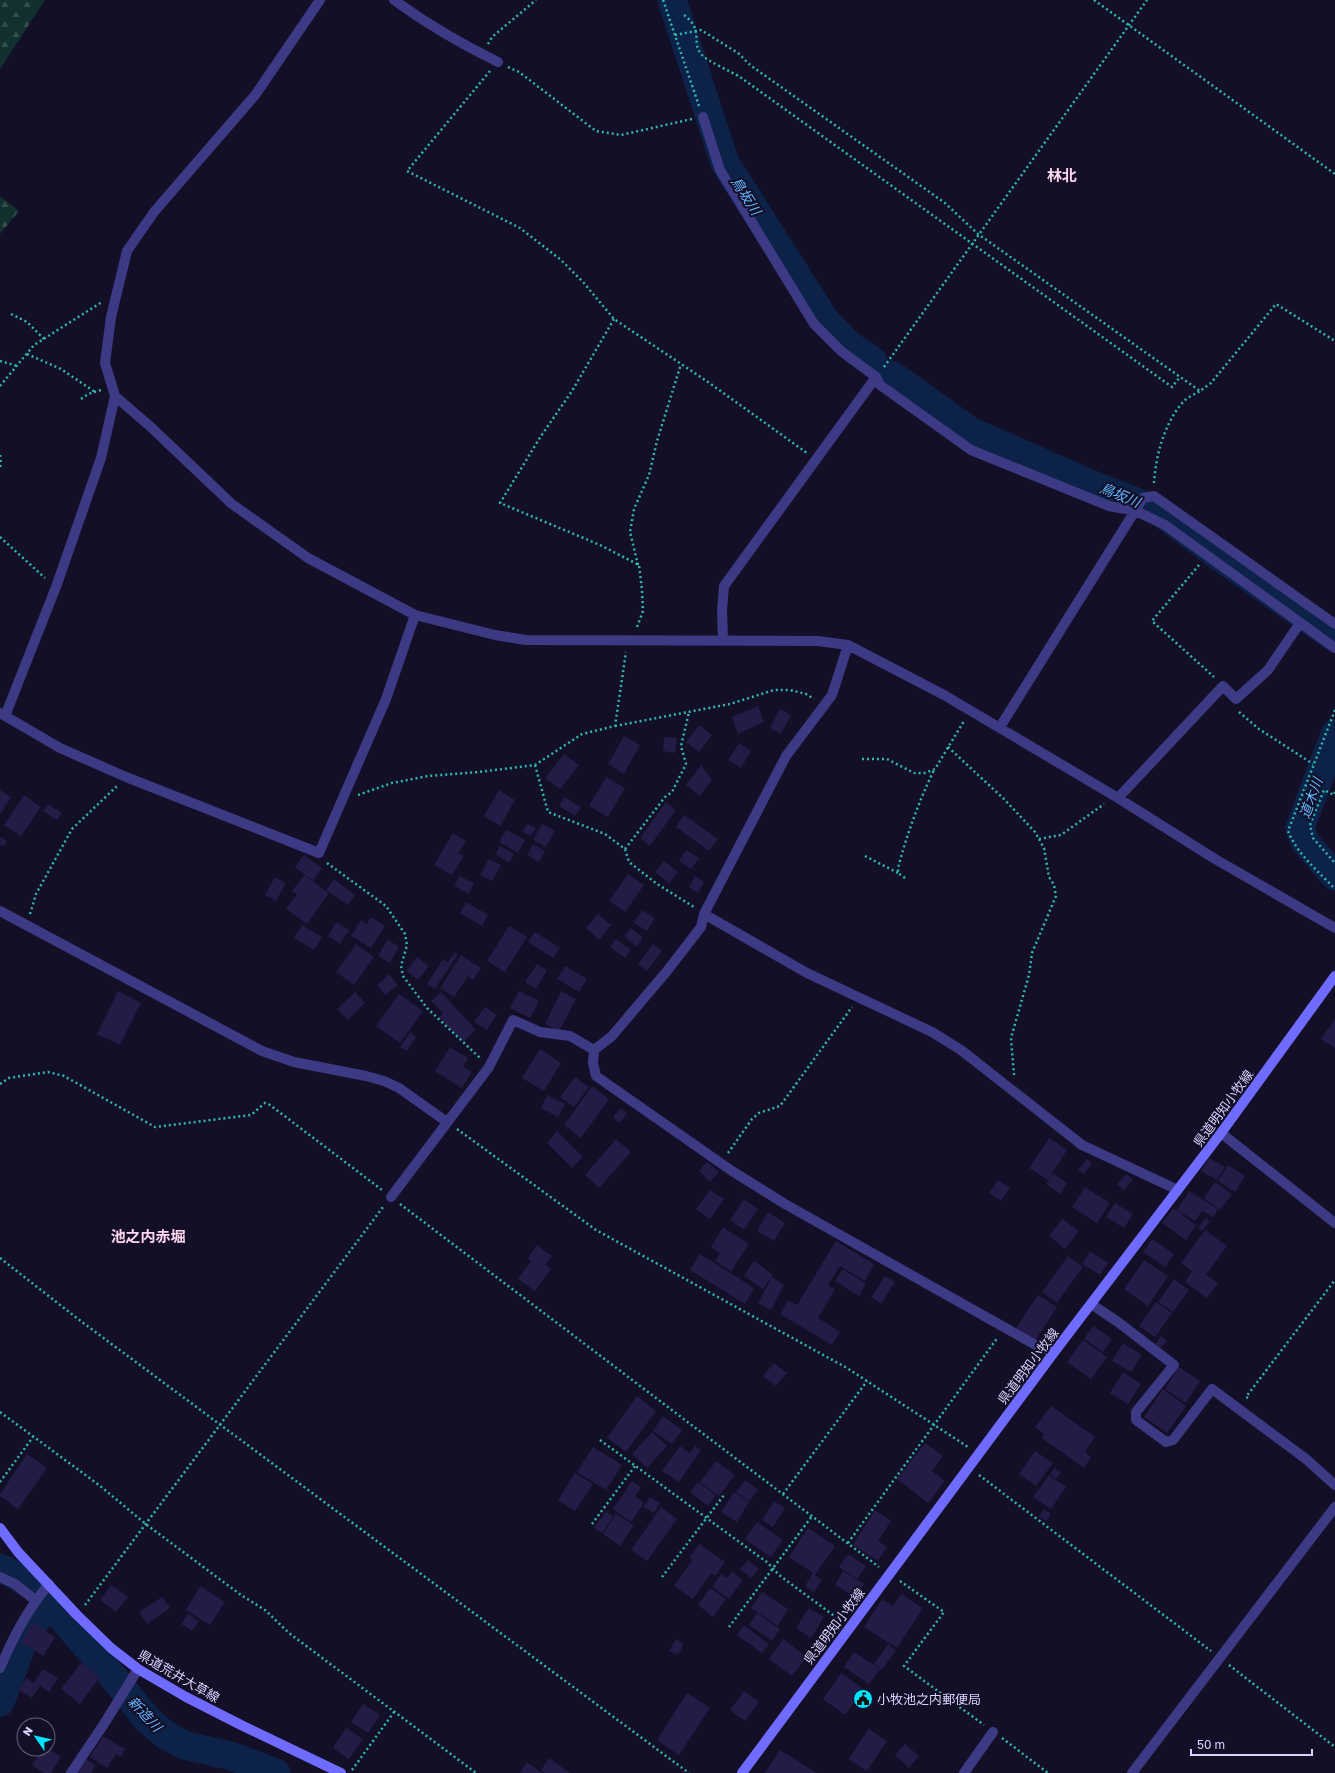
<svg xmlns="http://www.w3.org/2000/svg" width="1335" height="1773" font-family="'Golos Text','Noto Sans JP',sans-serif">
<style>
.forest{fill:url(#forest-firs)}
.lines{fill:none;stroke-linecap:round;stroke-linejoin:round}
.river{stroke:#0c2248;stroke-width:29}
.building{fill:#241b47}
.path{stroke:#2fb8b0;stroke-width:2.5;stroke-dasharray:2 3;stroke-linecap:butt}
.minor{stroke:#3d3a85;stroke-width:10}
.tertiary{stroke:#3d3a85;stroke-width:10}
.secondary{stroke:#6f6bff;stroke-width:10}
.labels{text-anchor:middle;stroke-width:4;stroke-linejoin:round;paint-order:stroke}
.street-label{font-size:13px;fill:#d9d4ff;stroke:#130f26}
.poi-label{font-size:13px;fill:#d9d4ff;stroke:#130f26;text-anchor:start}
.water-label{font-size:14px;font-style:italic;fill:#62b6ff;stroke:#130f26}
.quarter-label{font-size:15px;font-weight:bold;fill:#ffd6f0;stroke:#130f26}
</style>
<defs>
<pattern id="forest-firs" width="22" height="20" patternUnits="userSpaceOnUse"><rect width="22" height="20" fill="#12302f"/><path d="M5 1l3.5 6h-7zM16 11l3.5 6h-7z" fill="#344d4e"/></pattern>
</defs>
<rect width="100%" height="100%" fill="#130f26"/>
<path class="forest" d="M0,0H45L0,69Z
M0,196L19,211L0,234Z"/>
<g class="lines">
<path class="river" d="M672,0L725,163L825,320L849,345L873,361
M892,375L970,431L1088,483L1159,511L1217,555L1335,638
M1335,734L1300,828L1306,843L1335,876
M0,1568L11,1573L29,1584
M49,1603L115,1679L146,1718L164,1734L184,1745L231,1756L276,1773
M0,1702L24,1639L34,1622L50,1604"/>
</g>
<path class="building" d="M758,706L764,722L738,734L732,717Z
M780,709L791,715L781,734L770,728Z
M699,725L712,735L699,752L686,742Z
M624,736L640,745L624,774L608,764Z
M664,737L677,738L675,753L663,751Z
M739,743L751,751L741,768L728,760Z
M564,754L579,765L560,789L545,778Z
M701,765L712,780L700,796L686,785Z
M606,777L625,788L608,817L589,806Z
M0,790L11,797L0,815Z
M499,790L515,800L500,826L484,816Z
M24,795L41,807L21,836L4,825Z
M564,797L581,807L575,816L559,806Z
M666,802L676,810L650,846L640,838Z
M48,804L62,813L57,820L43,811Z
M684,815L718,839L709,851L676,827Z
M527,824L536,828L531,836L522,832Z
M542,824L555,831L546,847L533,840Z
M506,830L525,840L518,853L499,842Z
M453,833L466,841L458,853L464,856L452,875L434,865Z
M0,837L7,841L4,846L0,844Z
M533,844L545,851L539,862L527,855Z
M500,846L514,854L509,863L495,854Z
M686,850L699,858L691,869L679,861Z
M304,855L322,868L313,881L295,867Z
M489,859L501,865L492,881L480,875Z
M664,861L678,872L669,883L655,872Z
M628,874L644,885L625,912L609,901Z
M304,875L329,893L307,924L286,909L297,894L292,891Z
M459,876L474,883L469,894L454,886Z
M695,876L704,882L698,893L689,887Z
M275,877L286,883L276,901L265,895Z
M334,879L355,895L348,905L326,890Z
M466,902L488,915L482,926L460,913Z
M642,910L655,918L647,931L634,923Z
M598,914L611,925L599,940L586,928Z
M371,917L385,926L371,948L351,936L361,920L367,924Z
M336,922L349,930L340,944L328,936Z
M302,925L322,937L314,950L294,938Z
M509,926L527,937L505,972L487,961Z
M631,928L643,938L636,947L624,936Z
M535,932L560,948L553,958L528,942Z
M616,939L631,950L625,958L610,947Z
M387,940L399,946L390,963L378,956Z
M356,944L374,957L354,985L336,972Z
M653,944L662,951L647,971L638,964Z
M455,952L458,954L435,989L427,984L443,959L448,962Z
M461,955L481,968L473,980L468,976L454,997L440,988Z
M417,957L429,966L418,980L406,971Z
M537,964L547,970L536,989L525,982Z
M565,966L587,979L579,992L557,979Z
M389,974L398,985L385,995L377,985Z
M118,991L141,1003L120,1045L97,1034Z
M519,991L539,1001L530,1018L510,1008Z
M561,991L576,999L559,1031L545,1024Z
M355,992L365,1003L348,1020L337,1009Z
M441,992L476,1030L463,1042L439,1017L443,1013L431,1001Z
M399,994L423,1011L400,1043L376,1026Z
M485,1007L497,1015L487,1030L474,1022Z
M1335,1019V1048L1321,1039Z
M410,1032L416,1037L407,1051L400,1047Z
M450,1047L468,1058L463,1067L472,1072L462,1088L435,1071Z
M540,1049L561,1063L544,1091L522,1078Z
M575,1077L589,1087L574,1107L560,1097Z
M592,1086L609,1099L581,1138L564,1125Z
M547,1095L565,1104L558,1117L541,1108Z
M621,1108L627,1114L619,1123L613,1117Z
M557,1131L583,1157L572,1168L547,1143Z
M1049,1138L1067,1150L1048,1180L1029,1168Z
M616,1139L631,1152L599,1188L585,1175Z
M1209,1158L1225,1167L1217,1180L1201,1171Z
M1087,1159L1092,1163L1084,1174L1078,1170Z
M707,1162L719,1172L710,1182L699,1171Z
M1228,1165L1245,1176L1235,1192L1218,1181Z
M1053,1173L1067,1183L1060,1194L1046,1184Z
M1126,1174L1133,1180L1124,1190L1117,1185Z
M998,1180L1010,1188L1001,1201L989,1193Z
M1215,1182L1232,1194L1220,1210L1204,1198Z
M1085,1187L1110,1203L1097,1223L1072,1207Z
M710,1190L724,1199L710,1219L696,1209Z
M1189,1191L1218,1209L1213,1217L1202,1211L1195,1221L1177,1210Z
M744,1199L758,1209L744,1230L730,1220Z
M1115,1203L1133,1214L1124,1228L1106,1217Z
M1173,1208L1196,1225L1186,1240L1162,1223Z
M768,1212L785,1223L774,1241L757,1231Z
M1205,1218L1210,1221L1202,1231L1198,1228Z
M1062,1219L1079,1231L1065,1249L1049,1236Z
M723,1227L749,1244L731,1271L715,1261L720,1253L711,1247Z
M1205,1230L1227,1246L1206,1275L1218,1283L1207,1298L1185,1282L1192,1271L1181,1263Z
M1152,1239L1174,1254L1165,1267L1143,1252Z
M836,1241L874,1264L865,1281L840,1266L828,1285L835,1289L818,1318L840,1332L832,1345L780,1314L788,1300L797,1305Z
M537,1245L552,1256L545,1265L551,1269L535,1291L518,1279L531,1261L528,1258Z
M1090,1251L1108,1263L1100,1275L1082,1264Z
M700,1254L754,1288L745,1304L690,1270Z
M1068,1256L1083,1267L1057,1303L1042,1292Z
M1144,1260L1168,1276L1148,1306L1124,1289Z
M754,1261L773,1275L763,1289L744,1276Z
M843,1269L866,1284L859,1296L835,1281Z
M885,1276L895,1282L881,1304L871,1297Z
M772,1277L784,1285L771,1310L758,1303Z
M1174,1279L1189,1290L1173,1312L1158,1302Z
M1038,1295L1057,1307L1035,1341L1016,1328Z
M1156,1302L1172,1313L1155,1337L1139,1326Z
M1093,1326L1112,1339L1103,1352L1084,1339Z
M1161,1336L1167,1341L1160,1348L1155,1344Z
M1083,1340L1107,1357L1091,1379L1067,1362Z
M1123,1343L1142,1355L1131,1372L1112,1361Z
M774,1363L787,1373L776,1386L763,1376Z
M1179,1367L1200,1381L1186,1403L1165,1389Z
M1123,1372L1141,1384L1128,1404L1110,1393Z
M1163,1389L1186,1406L1167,1433L1144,1417Z
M637,1396L656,1411L626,1452L607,1438Z
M1051,1406L1095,1437L1085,1452L1091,1457L1084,1468L1042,1438L1044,1434L1035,1427Z
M663,1416L682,1430L672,1444L653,1431Z
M652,1432L667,1446L647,1468L632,1454Z
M925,1443L943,1456L932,1471L945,1481L928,1503L897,1479Z
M680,1446L690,1453L695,1446L701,1450L679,1482L662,1471Z
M593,1447L622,1465L606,1490L577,1472Z
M1035,1451L1053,1463L1036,1486L1019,1474Z
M27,1454L47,1468L18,1509L0,1496V1494Z
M716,1461L735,1475L719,1496L700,1482Z
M1054,1468L1061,1472L1056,1479L1050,1474Z
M575,1473L593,1484L575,1511L558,1500Z
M1049,1475L1066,1487L1051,1509L1033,1497Z
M745,1480L758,1490L749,1501L736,1492Z
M632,1481L641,1487L635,1496L644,1503L631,1522L613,1509Z
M698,1482L716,1495L708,1506L690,1492Z
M734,1492L749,1502L737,1522L721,1512Z
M650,1497L660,1503L654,1513L643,1507Z
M774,1501L785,1508L773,1527L762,1520Z
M661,1507L677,1519L647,1561L631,1550Z
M1044,1509L1051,1514L1046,1521L1039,1516Z
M875,1510L891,1521L878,1541L887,1547L878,1561L853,1545Z
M606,1511L613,1517L602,1533L594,1528Z
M616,1514L634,1525L620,1546L603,1534Z
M757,1522L783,1540L771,1557L745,1539Z
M808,1528L835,1546L815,1575L822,1580L814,1592L805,1586L813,1573L789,1557Z
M699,1544L725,1562L715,1576L711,1573L693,1599L674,1586L692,1560L689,1558Z
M848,1554L866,1566L857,1579L839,1567Z
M748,1560L759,1569L751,1578L740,1569Z
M843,1571L864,1584L855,1597L835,1585Z
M732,1572L743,1580L729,1599L712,1587L721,1574L727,1578Z
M111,1585L128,1597L116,1612L100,1600Z
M200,1586L225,1602L210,1625L186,1610Z
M710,1588L726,1599L713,1617L698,1605Z
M762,1592L788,1609L778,1626L751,1608Z
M901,1594L923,1608L897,1648L864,1627L882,1599L893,1606L877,1632Z
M162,1597L170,1608L147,1624L139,1612Z
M809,1608L824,1617L811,1638L796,1628Z
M757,1613L780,1629L772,1641L749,1625Z
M188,1614L199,1621L192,1631L181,1624Z
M33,1623L55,1637L43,1656L21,1642Z
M744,1625L769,1644L762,1653L737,1635Z
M676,1639L684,1644L678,1655L669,1651Z
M783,1639L807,1657L792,1676L769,1659Z
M888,1644L896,1650L882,1670L874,1664Z
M854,1652L880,1669L869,1684L844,1667Z
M81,1663L100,1677L80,1704L61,1689Z
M43,1669L58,1678L49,1692L40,1686L32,1698L19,1690L26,1678L34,1683Z
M841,1673L864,1689L845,1715L823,1699Z
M744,1691L759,1702L745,1721L730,1710Z
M687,1693L710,1708L679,1755L657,1740Z
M363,1704L380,1715L368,1733L351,1722Z
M346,1728L363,1739L349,1759L333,1748Z
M869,1729L887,1741L867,1771L848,1759Z
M103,1736L125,1749L121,1757L116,1754L107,1768L90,1757Z
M905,1744L919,1756L909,1768L895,1755Z
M42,1749H49L61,1757L51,1773H44L32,1765Z
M780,1750L817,1773H765Z
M84,1758L96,1765L91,1773H75Z
M549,1758L570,1773H545L541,1770Z
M527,1762L542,1773H520Z"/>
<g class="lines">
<path class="path" d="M663,0L699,106
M1094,0L1335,174
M684,15C705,31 690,42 702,55C707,61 732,72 740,77L1172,387L1180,377
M675,35L701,30L738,53L750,65L945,203L978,234L1200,391L1211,383L1276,304L1335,341
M488,44L492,37L536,0
M508,67L519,72L596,131L621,135L692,119
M490,71L407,171L520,228L561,260L583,282L614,319L708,382L807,453
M11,314L27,322L44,339
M614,319L572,391L541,436L500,503L600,545L639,565L642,590L643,611L637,627
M27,354L61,369L95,392
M0,361L17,366
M884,367L1147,0
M0,386L34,345L102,302
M81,399L88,394L101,390
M0,455L1,464L0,467
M1154,483C1156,455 1164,423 1184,401C1188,397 1195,394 1200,391
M0,537L45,578
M638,565L630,532L634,509L649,475L657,441L681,364
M1199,565L1152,621L1214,677
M1335,710L1288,831C1297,854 1319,872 1335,889
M1239,712L1259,729L1313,764
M615,726L730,704L774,690H790L806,694L814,699
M948,747L1004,799L1035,832L1044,848L1049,877L1054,885L1056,896L1032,953L1029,975L1011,1038L1014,1075
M862,759H887L914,773H925L935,769L964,721
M535,765L548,812L605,834L625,849L629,862L657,884L694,907
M1335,792L1334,795L1324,790L1310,825L1313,838L1335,863
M358,795L392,783L428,776L479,772L535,765L582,734L615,726L626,652
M1039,839L1061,835L1104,804
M625,849L665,797L672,792L686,764L681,746L689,712
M865,856L898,873
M327,863L386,906L405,934L407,945L401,966L403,976L427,1008L480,1058
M905,878L898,873V868C907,834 919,801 934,770
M30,914L36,894L72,829L117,786
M0,1084L9,1078L48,1072L64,1076L155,1127L251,1115L265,1103L270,1105L382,1190
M457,1129L596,1230L847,1368L968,1447
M728,1153L752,1119L759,1113L780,1106L852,1007
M400,1204L879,1567
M0,1258L82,1322L689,1773
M1248,1398L1246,1397L1335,1280
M0,1412L99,1485L147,1525L241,1595L265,1610L289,1633L476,1773
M600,1440L768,1563L779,1575L841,1621
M979,1475L1211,1651
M0,1482L33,1437
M783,1494L867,1381
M592,1524L635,1466
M848,1543L998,1337
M662,1577L724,1495
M900,1581L944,1612L904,1666L984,1725
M85,1605L383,1207
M729,1627L812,1516
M1229,1665L1335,1747
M1002,1738L1048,1773
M352,1770L394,1712"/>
<path class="minor" d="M394,0C427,24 461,44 498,62
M703,117L720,170L814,324L841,351L876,377L880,385L971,450L1109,506L1136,511L1165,525L1335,648
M115,396L152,428L232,504L308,558L415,615L495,635L526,640L818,641L848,645L944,695L1118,798L1215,859L1335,928
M723,640L722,610L724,586L876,377
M848,645L832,695L786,756L704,914L701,927L667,971L612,1036L594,1050L593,1063L596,1076L732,1171L785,1204L1041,1348L1055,1351
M0,713L60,748L126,777L319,853L386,699L415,615
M5,716L56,587L101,458L115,396L105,363L111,317L127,251L154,212L256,94L320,0
M1000,727L1143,498L1154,496L1335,624
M1118,798L1223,686L1236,699L1268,670L1300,623
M0,911L262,1051L294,1062L366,1076L384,1081L399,1088L447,1122
M704,914L807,973L932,1032L961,1050L1082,1145L1178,1190
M1221,1133L1335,1223
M391,1197L489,1067L513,1020L540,1032L570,1036L594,1050
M1091,1304L1118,1322L1174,1365L1136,1412V1420L1166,1442L1173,1440L1212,1389L1306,1459L1335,1485
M0,1577L15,1584L35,1600
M0,1668C13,1638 27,1610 49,1584
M71,1773L104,1724L138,1669
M964,1773L993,1732"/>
<path class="tertiary" d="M1132,1773L1335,1507"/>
<path class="secondary" d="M0,1528L18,1552L77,1615L111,1648L138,1669L186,1697L241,1725L341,1773
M742,1773L1055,1351L1221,1133L1335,976"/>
</g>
<defs>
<g id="civic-disc" transform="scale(1)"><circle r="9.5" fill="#00e5ff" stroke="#130f26"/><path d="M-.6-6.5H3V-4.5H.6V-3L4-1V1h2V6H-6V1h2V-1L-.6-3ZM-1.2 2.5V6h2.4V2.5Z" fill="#111"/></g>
</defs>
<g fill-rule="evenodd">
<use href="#civic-disc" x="863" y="1699"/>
</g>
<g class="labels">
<g class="street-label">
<text transform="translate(1223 1108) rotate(-54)" y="5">県道明知小牧線</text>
<text transform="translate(1028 1366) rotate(-53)" y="5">県道明知小牧線</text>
<text transform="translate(834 1626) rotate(-53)" y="5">県道明知小牧線</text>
<text transform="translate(179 1676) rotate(30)" y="5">県道荒井大草線</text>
</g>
<g class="poi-label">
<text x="877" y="1704">小牧池之内郵便局</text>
</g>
<g class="water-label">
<text transform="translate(746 196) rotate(57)" y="5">鳥坂川</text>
<text transform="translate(1120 495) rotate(23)" y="5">鳥坂川</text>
<text transform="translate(1311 798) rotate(-70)" y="5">道木川</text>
<text transform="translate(145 1714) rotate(47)" y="5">新造川</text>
</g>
<g class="quarter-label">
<text x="1062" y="181">林北</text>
<text x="148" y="1242">池之内赤堀</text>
</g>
</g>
<g transform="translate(36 1737) rotate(304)"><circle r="19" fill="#130f26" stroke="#625e7d"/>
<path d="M0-3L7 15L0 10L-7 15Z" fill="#00e5ff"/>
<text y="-6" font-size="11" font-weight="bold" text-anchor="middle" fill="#d9d4ff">N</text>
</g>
<path d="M1191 1749v6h121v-6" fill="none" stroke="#d9d4ff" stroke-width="2"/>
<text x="1197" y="1749" font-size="12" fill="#d9d4ff" stroke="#130f26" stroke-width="3" paint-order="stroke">50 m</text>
</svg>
